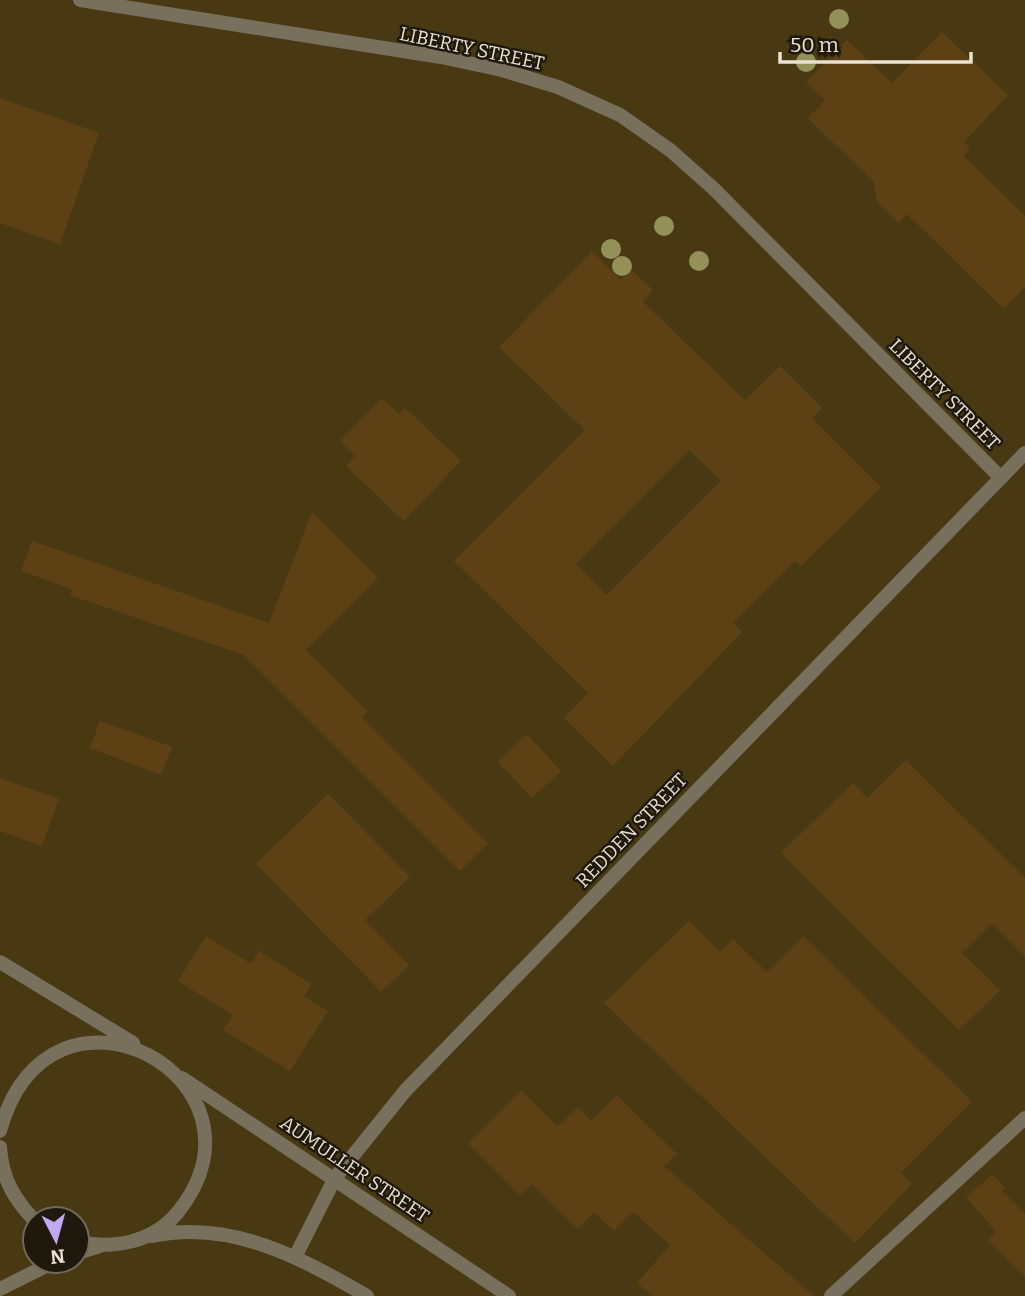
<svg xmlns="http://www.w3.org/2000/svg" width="1025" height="1296" font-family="Bitter,serif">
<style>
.built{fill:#493913;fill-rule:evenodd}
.building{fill:#5d4115;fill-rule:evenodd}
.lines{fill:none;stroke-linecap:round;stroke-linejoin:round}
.service{stroke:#78705c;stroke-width:14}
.minor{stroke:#78705c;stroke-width:14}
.tertiary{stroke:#78705c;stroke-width:14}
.tree{fill:#939158}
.labels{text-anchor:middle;stroke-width:5;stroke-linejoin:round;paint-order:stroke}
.street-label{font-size:19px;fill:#e9e2d1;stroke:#1f190d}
</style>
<rect width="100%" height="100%" fill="#3d3012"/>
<path class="built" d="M0,0H1025V1296H0ZM35,1219H77V1261H35Z"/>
<path class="building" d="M942,32L1008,95L964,142L970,149L964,156L1025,216V287L1004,309L907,214L898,223L877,202L874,182L808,118L825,100L806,82L847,40L892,83Z
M0,98L99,133L60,244L0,223Z
M592,251L621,280L631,269L653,290L643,302L745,400L780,366L822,408L812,418L881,487L801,566L795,561L733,623L742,632L613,766L564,718L588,693L454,561L585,430L499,347ZM689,450L721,481L607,595L576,564Z
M382,398L399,414L405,408L461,461L404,521L346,466L355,456L340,441Z
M312,512L378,578L306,650L368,712L362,717L488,843L460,871L244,655L70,595L72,589L21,571L32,541L269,623Z
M100,721L172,747L161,775L90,748Z
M527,734L561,771L532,798L498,762Z
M906,760L1025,878V956L992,923L962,953L1000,990L959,1030L781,853L853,783L867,798Z
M0,778L59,799L42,846L0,831Z
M328,794L410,877L365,920L409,965L381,992L256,864Z
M689,921L720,952L733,939L767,972L803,936L972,1102L901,1173L912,1184L855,1243L604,1003Z
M206,936L251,964L259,951L312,984L304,996L328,1011L290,1071L223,1030L233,1015L178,981Z
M521,1090L558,1127L578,1107L591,1121L617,1095L677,1154L664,1166L814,1296H653L637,1283L670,1245L633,1212L614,1231L594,1212L578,1229L532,1184L520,1195L468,1143Z
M993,1174L1005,1188L1002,1191L1025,1214V1276L988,1240L996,1232L966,1197Z"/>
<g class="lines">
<path class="service" d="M831,1296L1025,1118"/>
<path class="minor" d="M80,0L441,57L502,70L558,87L620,115L670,150L714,189L1001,478
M77,1253L100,1246
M295,1257L335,1178L405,1091L1025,453
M0,1289L56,1261"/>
<path class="tertiary" d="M0,962L133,1043
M182,1078L509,1296
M0,1131C49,951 284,1080 178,1212C153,1243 114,1249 77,1242
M0,1147C2,1179 14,1199 35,1221
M152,1236C231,1219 301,1258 367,1296"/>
</g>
<g class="tree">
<circle cx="839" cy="19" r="10"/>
<circle cx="806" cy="62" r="10"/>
<circle cx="664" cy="226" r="10"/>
<circle cx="611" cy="249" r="10"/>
<circle cx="699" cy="261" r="10"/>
<circle cx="622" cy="266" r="10"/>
</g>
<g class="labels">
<g class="street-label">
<text transform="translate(472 48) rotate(12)" y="7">LIBERTY STREET</text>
<text transform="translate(945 394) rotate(45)" y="7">LIBERTY STREET</text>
<text transform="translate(631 830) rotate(-46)" y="7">REDDEN STREET</text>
<text transform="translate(355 1169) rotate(34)" y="7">AUMULLER STREET</text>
</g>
</g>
<g transform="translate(56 1240) rotate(174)"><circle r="33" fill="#1f190d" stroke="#70695b" stroke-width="2"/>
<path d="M0-5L12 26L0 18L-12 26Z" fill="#c2a7f2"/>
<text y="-10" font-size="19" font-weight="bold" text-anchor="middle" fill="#e9e2d1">N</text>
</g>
<path d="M780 52v10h191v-10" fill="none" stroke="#e9e2d1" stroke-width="3.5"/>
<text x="790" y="52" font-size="21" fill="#e9e2d1" stroke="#1f190d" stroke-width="5" paint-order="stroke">50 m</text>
</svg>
